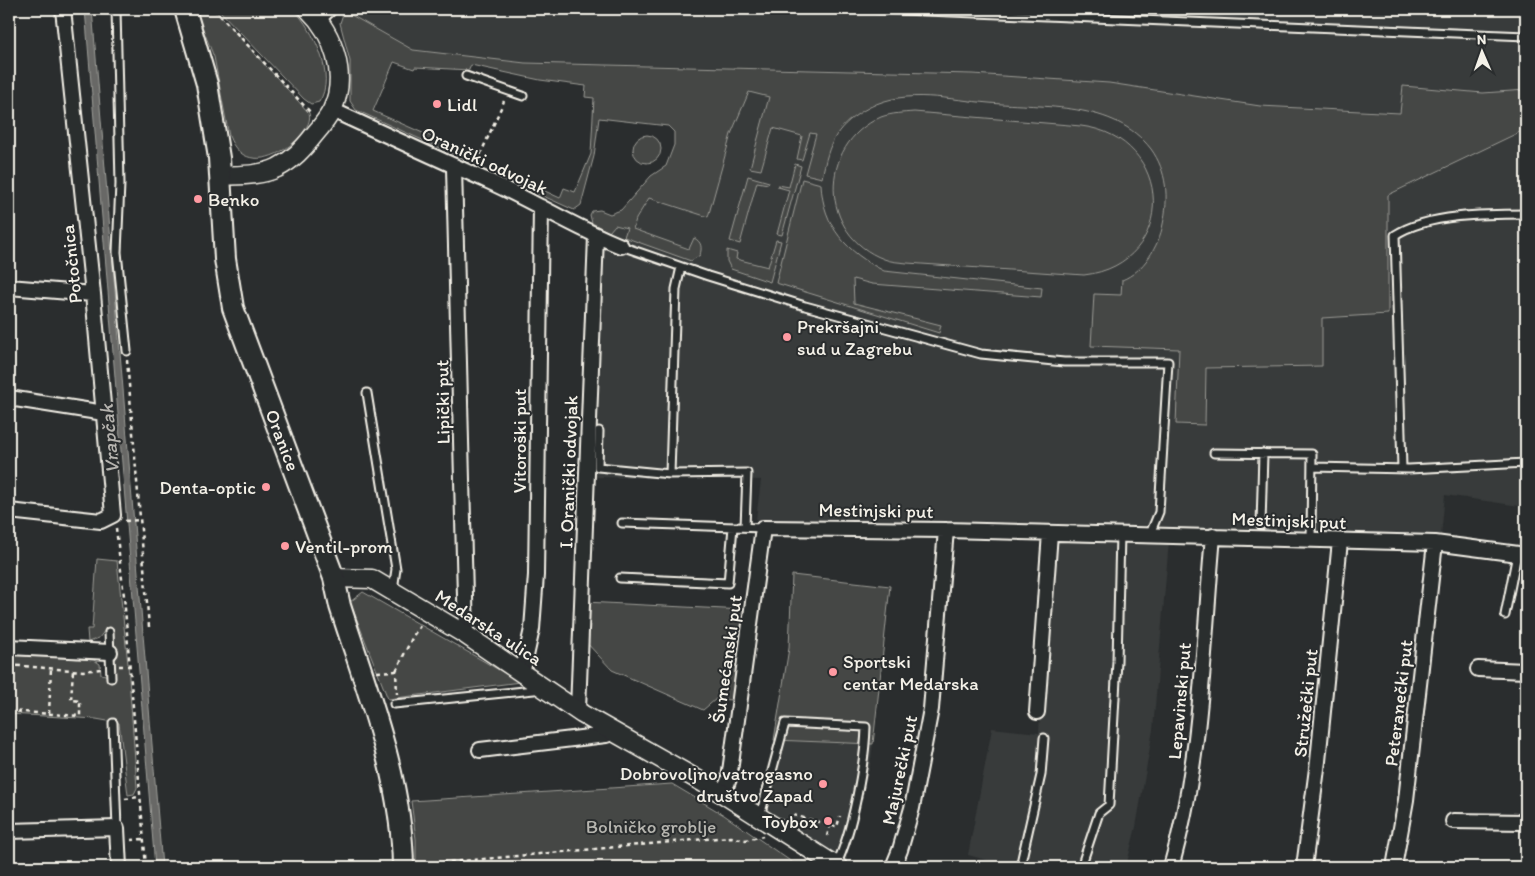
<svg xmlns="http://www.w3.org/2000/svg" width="1535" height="876" font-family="Itim,sans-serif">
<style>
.built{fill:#373a3a}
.green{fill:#444645;stroke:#9c9c96}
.water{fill:#676866;stroke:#9f9f9a}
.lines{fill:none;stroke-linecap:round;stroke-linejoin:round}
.service-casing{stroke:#f4f1e8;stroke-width:11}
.minor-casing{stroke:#f4f1e8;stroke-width:18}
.tertiary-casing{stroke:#f4f1e8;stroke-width:21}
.secondary-casing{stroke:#f4f1e8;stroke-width:24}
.path{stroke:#f4f1e8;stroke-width:2.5;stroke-dasharray:4 4;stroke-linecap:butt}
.service{stroke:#2a2d2e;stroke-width:7}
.minor{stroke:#2a2d2e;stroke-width:14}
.tertiary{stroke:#2a2d2e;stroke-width:18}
.secondary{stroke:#2a2d2e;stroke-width:20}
.poi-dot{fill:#ff9aa2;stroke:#2a2d2e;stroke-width:2}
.labels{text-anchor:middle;stroke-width:4;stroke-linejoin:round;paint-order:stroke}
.poi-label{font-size:19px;fill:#f4f1e8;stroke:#2a2d2e;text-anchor:start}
.street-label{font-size:19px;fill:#f4f1e8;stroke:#2a2d2e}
.park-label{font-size:19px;fill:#b6b5af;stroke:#2a2d2e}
.water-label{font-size:20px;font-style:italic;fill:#b5b3ae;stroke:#2a2d2e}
</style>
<rect width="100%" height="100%" fill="#2a2d2e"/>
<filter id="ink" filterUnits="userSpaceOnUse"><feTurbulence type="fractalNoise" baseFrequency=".02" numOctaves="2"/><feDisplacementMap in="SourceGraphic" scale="10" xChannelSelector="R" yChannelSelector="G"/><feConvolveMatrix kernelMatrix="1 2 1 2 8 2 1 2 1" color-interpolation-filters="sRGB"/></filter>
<g filter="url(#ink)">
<path class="built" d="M340,9H1526V90L1483,93L1403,86L1401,113L1260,106L1109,83L972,74L525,63L413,50Z
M748,79L1124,108L1184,132L1180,425H1205L1206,368L1322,366V318L1388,314V195L1526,129V507L1445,495L1441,536L758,520L756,519L761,480L590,477L599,250L615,222L728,135Z
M1048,541H1169L1153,730L1136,827L1126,867H1012L968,855L992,728L1039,733Z
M774,740L873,744L870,766L847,853V866L756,807Z"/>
<path class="green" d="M195,9H214L309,113C317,134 249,189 229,136L214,57Z
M218,9L294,10C313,29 337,76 319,102L311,104L304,99Z
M344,11L413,50L525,63L972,74L1109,83L1260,106L1400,113L1403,86L1483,93L1526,90V129L1388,195V314L1322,318V366L1206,368L1205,425L1176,424L1179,349L1091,346L1094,294L1121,295L1122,280C1143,272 1159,246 1163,224C1169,198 1167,171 1151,149C1114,101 1044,108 989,103C951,100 906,88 870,107C836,125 829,142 822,178L805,174L816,134L810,133L802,160L797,159L802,136L773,128L761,170L750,168L769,97L749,92L731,134L708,217L649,198L636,219L633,229L689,249L694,238C702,242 702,248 700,255L691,261L624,237L627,228L615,225L609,232L592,223L590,215L592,211L600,210L610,214L621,210L651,176L666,166L674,145V132L668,126L599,118L594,156L582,201L581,205L574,210L508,180L506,173L560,198L564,188L575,192L591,154L594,98L585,97L586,86L540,80L471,65L469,70L415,67L414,69L394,62L373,111L475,156L469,161L356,110L350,101V61L340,23Z
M914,112L1081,126C1175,137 1179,264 1084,275L907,263C899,262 891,262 884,259C819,235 817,145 881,117C892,113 903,113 914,112Z
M633 149a14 14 0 1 1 28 0a14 14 0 1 1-28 0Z
M795,164L801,166L782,235L777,234L789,190L778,187V185L789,187Z
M748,176L769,182L768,184L757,182L740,244L730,241Z
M802,179L821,184C823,227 847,252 884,271L1042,288L1041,297L872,284L853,279L854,303L941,325L939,333L776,283Z
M776,240L781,241L770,282L731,269L727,261V250L737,253L736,259L768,267Z
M97,559L117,561L128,664L137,788L134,794L128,795L119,723L96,719L9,714V654L94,660L100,664L101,674L115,677L113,630H105L99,638L88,642L87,629H92Z
M792,575L890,586L873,744L774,740L789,648Z
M363,592L520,682L388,699L350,602Z
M585,602L744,610L732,700L716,699L703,710L612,670L584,640Z
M672,784L724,815L799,867H416V839L411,801Z"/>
<path class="water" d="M85,9H92L162,867H155Z"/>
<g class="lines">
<g class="service-casing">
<path id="service" d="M116,9L120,184L117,252L127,351
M877,9L1526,36
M320,22L334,9
M466,76L523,96
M621,246L708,276L805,306L981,354L1064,362H1168L1159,512L1152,529
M367,393L396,569L393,590
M599,431L598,467L670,474L747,473L745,527
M1214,453L1312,454L1311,540
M1312,467L1409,469L1526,463
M1402,468L1395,235C1427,214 1488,214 1526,214
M670,474L676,289L681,267
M622,523L763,528
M1261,525L1263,453
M620,578L728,583L733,527
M1505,615L1517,554
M109,632L111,678
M394,704L534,690L538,686
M113,723L117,828
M760,816L785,723L866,727C865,763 852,834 836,865
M1020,867L1041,775L1044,738
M1081,867L1099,813L1109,805L1117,661L1120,534"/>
</g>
<g class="minor-casing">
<path id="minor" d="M332,110C384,134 436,158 488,181C533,201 575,228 621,246
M454,168L466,635
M9,287L93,294
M9,398L104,413
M9,511L101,521L113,515L93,294L63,9
M9,647L110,652
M1478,669L1526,671
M522,674L532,629L536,575L541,207
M578,710L596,236
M1037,712L1050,533
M480,750L606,735L615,732
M723,794L729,779L763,528L946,530L1435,543L1526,555
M1453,821L1526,822
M9,831L117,828L119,867
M893,867L900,850L912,808L931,709L946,530
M1171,867C1202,760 1203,647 1213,536
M1304,867L1318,761L1340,541
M1394,867L1406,800L1435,543"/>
</g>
<g class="tertiary-casing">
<path id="tertiary" d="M220,176C239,175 260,176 277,168C293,160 303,149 314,135C320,128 327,120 332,110C348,76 334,34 308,9
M334,578L372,579L466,635L582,714L723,794L838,867"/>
</g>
<g class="secondary-casing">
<path id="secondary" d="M185,9L207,84L219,158L225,259L233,308L334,578L340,606C367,691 402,777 403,867"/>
</g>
<path class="path" d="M214,9L312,114
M477,162L504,101
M127,360L149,627
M125,521L141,520
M116,528L124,596L146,867
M9,665L83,671L101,669
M119,666H130
M396,671L413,636L420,626
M377,672L396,671L397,694
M9,711L80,716V701L71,700L73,670
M49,714L51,668
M125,799L139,797
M793,815L837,827L840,816
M827,836L830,826
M131,840L143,839
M418,865L705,839L731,837L746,840L763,836"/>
<use href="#service" class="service"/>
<use href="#minor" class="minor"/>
<use href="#tertiary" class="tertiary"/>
<use href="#secondary" class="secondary"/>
</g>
</g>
<g class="poi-dot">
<circle cx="437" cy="104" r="5"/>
<circle cx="198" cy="199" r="5"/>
<circle cx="787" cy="337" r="5"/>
<circle cx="266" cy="487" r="5"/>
<circle cx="285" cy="546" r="5"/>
<circle cx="833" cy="672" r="5"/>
<circle cx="823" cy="784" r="5"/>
<circle cx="828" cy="821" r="5"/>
</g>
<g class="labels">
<g class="poi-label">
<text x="447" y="111">Lidl</text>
<text x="208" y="206">Benko</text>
<text x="797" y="333">Prekršajni<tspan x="797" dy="22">sud u Zagrebu</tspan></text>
<text x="256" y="494" text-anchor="end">Denta-optic</text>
<text x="295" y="553">Ventil-prom</text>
<text x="843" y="668">Sportski<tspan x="843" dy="22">centar Medarska</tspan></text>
<text x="813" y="780" text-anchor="end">Dobrovoljno vatrogasno<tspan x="813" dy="22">društvo Zapad</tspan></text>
<text x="818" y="828" text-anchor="end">Toybox</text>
</g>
<g class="street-label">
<text transform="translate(485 160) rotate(25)" y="7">Oranički odvojak</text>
<text transform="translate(71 264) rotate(-96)" y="7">Potočnica</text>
<text transform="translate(442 402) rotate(-91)" y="7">Lipički put</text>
<text transform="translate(283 440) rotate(69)" y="7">Oranice</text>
<text transform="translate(519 441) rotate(-90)" y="7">Vitoroški put</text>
<text transform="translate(568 472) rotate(-88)" y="7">I. Oranički odvojak</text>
<text transform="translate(876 510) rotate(1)" y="7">Mestinjski put</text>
<text transform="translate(1289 520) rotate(2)" y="7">Mestinjski put</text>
<text transform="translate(489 627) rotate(33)" y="7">Medarska ulica</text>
<text transform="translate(726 659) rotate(-82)" y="7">Šumećanski put</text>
<text transform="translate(1179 701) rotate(-85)" y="7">Lepavinski put</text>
<text transform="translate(1305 703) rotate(-84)" y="7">Stružečki put</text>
<text transform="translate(1398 703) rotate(-83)" y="7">Peteranečki put</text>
<text transform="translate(899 770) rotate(-78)" y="7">Majurečki put</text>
</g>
<g class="park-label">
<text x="651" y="833">Bolničko groblje</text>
</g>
<g class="water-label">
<text transform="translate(109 439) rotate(-95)" y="7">Vrapčak</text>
</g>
</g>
<rect width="1535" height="876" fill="none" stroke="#2a2d2e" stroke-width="30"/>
<rect x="15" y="15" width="1505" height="846" fill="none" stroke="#f4f1e8" stroke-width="2" filter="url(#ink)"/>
<g transform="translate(1482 52) rotate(358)" stroke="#2a2d2e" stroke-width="4" paint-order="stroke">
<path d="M0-4L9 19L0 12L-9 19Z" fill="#f4f1e8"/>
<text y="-8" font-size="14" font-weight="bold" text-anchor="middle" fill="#f4f1e8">N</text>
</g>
</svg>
